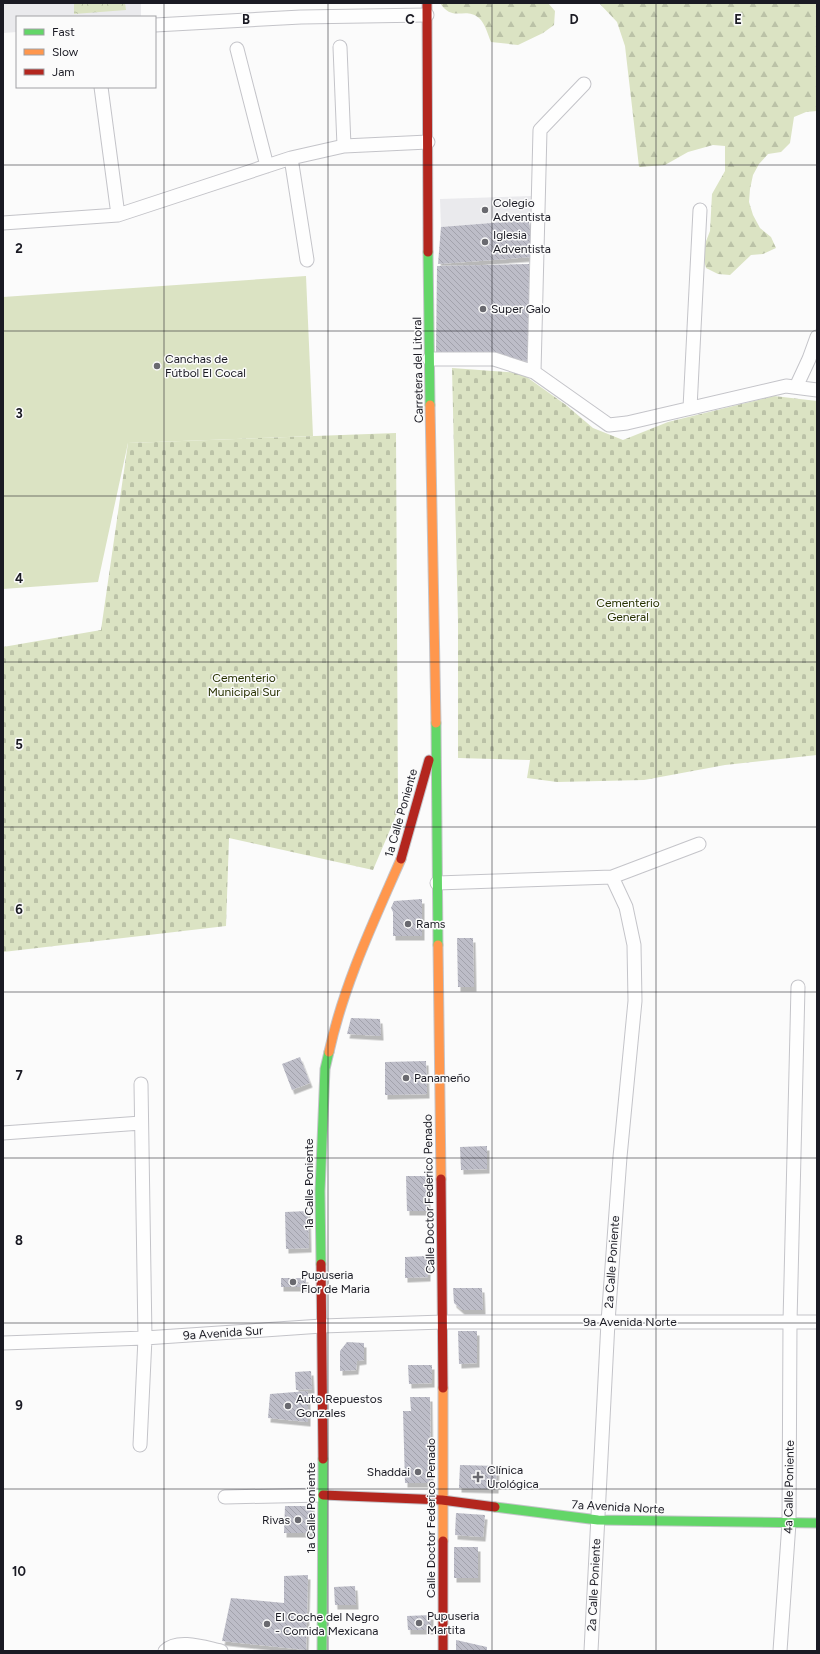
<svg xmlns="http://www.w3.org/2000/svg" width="820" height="1654" font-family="Figtree,sans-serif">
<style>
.built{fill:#eaeaed}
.green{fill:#dbe3c3}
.forest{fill:url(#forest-firs)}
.cemetery{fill:url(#cemetery-stones)}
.park{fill:url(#park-crowns)}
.building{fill:url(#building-back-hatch);filter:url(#shadow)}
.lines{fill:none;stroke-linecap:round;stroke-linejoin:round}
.street-casing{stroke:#c4c4c9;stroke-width:15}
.fast-casing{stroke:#c4c4c9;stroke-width:11}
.slow-casing{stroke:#c4c4c9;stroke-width:11}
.jam-casing{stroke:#c4c4c9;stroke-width:11}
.street{stroke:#fefefe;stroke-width:13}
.fast{stroke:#63d668;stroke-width:9}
.slow{stroke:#ff974d;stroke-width:9}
.jam{stroke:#b3261e;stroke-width:9}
.grid{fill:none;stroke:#1a1a23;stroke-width:1;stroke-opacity:0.55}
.poi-dot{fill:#69696f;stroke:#fbfbfb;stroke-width:1.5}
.labels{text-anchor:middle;stroke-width:3;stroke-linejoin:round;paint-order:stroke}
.poi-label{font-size:12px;fill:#1a1a23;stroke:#fbfbfb;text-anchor:start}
.street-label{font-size:12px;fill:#1a1a23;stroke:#fbfbfb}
.park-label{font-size:12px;fill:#273100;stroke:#fbfbfb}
.grid-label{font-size:13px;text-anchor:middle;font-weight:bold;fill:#1a1a23;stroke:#fbfbfb;stroke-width:3;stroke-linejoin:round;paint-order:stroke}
</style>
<defs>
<pattern id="forest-firs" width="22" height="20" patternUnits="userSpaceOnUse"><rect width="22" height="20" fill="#dbe3c3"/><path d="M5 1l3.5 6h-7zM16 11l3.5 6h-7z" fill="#bbc2a7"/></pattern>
<pattern id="cemetery-stones" width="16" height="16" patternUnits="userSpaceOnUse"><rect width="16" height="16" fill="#dbe3c3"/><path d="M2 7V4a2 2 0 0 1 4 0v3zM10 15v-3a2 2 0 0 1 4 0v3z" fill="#bbc2a7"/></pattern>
<pattern id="park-crowns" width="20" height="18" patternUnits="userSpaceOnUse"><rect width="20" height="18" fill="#dbe3c3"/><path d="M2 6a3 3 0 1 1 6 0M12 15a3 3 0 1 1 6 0" fill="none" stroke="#bbc2a7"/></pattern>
<pattern id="building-back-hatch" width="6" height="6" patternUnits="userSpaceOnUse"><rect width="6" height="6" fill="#bdbdc8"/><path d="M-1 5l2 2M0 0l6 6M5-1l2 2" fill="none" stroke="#a2a2ac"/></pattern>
<filter id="shadow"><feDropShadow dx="2.5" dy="4.5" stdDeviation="0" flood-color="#0004"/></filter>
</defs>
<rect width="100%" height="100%" fill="#fbfbfb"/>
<path class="built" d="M3,3H141V17H17V32L3,33Z
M532,196L529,220L441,227L440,199Z"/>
<path class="green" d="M306,276L313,436L128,443L98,582L3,589V297Z"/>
<path class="forest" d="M440,3H548L555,11L554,25L543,33L518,45L491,42C488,35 485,23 479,18C465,6 453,23 440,3Z
M599,3H817V111L806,112L794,117L790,143L781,152L768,154L759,164L753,175L750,189L749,202L753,215L760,228L771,237L776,248L763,254L751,255L730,275L718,274L706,268L703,256L705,244L710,231L712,194L725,171V146L713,145L688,152L665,165L639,167L625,46L617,22Z"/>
<path class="cemetery" d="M452,368L521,373L566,405L593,428L623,440L668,422L774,396L817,401V755L725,765L644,780L557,782L527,778L530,760L458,758V621Z
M396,433L398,811L373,870L229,838L226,926L3,952V647L101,630L128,443Z"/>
<path class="park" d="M74,3H125L126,10L74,14Z"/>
<path class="building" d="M529,220L532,257L438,264L441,227Z
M529,264L530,362L489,353L436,354L437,266Z
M422,899V936H393V912L391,908L394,901Z
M457,938H473L474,987H458Z
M351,1018L380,1019L381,1036L347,1034Z
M300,1057L310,1083L292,1090L282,1064Z
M426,1061L427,1094L385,1095V1062Z
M487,1146V1169L461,1170L460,1147Z
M406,1176H428V1211H407Z
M308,1211L309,1248L286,1249L285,1212Z
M428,1256V1277L405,1278V1257Z
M281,1278H306V1287H281Z
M453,1288H482L483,1310H462L454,1303Z
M458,1331H477V1363L459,1364Z
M347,1342L364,1343V1360L357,1361L356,1370L340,1371V1351Z
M408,1365H432V1383L409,1384Z
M311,1371L312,1389L296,1390L295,1372Z
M308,1391V1422L268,1418L270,1394Z
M410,1397H430L431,1479L427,1483H405L403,1411H411Z
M460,1465L497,1466L496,1489L459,1488Z
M285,1506H312L311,1533H284Z
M456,1513L485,1515L483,1537L455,1535Z
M454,1547H478V1578H454Z
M308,1575L306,1650L222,1641L231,1598L284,1603V1576Z
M355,1586L356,1605H335L334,1587Z
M431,1615V1630H408L407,1616Z
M456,1640L487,1647V1651H456Z"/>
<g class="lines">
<g class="street-casing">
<path id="street" d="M155,25L301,17L427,15
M340,47L344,146
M237,49L267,166
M101,87L118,215
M3,223L118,215L291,158
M307,260L291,158L344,146L428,142
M429,359H494L534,372L609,425L627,423L786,386L817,390
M534,372L540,130L584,84
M796,387L809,359L817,337
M690,408L700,210
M437,883L612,877L699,844
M3,1133L141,1123
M3,1343L145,1338L322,1326L443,1322H817
M140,1445L145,1338L141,1084
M225,1497L323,1495
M165,1651C178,1638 206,1648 221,1651
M591,1651L608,1322L620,1157L635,1001L634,945L626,907L612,877
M780,1651L789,1523L790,1322L798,987"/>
</g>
<g class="fast-casing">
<path id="fast" d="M428,252L430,405
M436,723L438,945
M321,1264L320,1191L325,1069L329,1052
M495,1507L598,1520L817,1523
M322,1651L323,1459"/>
</g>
<g class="slow-casing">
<path id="slow" d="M430,405L436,723
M438,945L441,1179
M329,1052C344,984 373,923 401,859
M443,1388V1541"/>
</g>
<g class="jam-casing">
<path id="jam" d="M427,3L428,252
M401,859L429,760
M441,1179L443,1388
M321,1264L323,1459
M323,1495L442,1500L495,1507
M443,1541V1651"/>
</g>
<use href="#street" class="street"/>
<use href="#fast" class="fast"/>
<use href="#slow" class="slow"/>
<use href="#jam" class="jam"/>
</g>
<path class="grid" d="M164,3V1651M328,3V1651M492,3V1651M656,3V1651M3,165H817M3,331H817M3,496H817M3,662H817M3,827H817M3,992H817M3,1158H817M3,1323H817M3,1489H817"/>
<g class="poi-dot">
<circle cx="485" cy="210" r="4"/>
<circle cx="485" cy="242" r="4"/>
<circle cx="483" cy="309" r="4"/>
<circle cx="157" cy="366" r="4"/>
<circle cx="408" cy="924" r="4"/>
<circle cx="406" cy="1078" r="4"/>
<circle cx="293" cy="1282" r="4"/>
<circle cx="288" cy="1406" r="4"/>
<circle cx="418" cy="1472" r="4"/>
<path d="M476 1471h4v4h4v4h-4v4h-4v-4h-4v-4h4z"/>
<circle cx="298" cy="1520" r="4"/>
<circle cx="419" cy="1623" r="4"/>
<circle cx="267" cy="1624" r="4"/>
</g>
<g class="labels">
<g class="poi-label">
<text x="493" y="207">Colegio<tspan x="493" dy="14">Adventista</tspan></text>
<text x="493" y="239">Iglesia<tspan x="493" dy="14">Adventista</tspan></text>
<text x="491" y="313">Super Galo</text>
<text x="165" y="363">Canchas de<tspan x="165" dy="14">Fútbol El Cocal</tspan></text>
<text x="416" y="928">Rams</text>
<text x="414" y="1082">Panameño</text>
<text x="301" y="1279">Pupuseria<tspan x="301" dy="14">Flor de Maria</tspan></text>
<text x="296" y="1403">Auto Repuestos<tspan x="296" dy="14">Gonzales</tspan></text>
<text x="487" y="1474">Clínica<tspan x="487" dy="14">Urológica</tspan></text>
<text x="410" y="1476" text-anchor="end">Shaddai</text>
<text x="290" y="1524" text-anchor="end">Rivas</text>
<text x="427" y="1620">Pupuseria<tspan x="427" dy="14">Martita</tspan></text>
<text x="275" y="1621">El Coche del Negro<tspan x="275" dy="14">- Comida Mexicana</tspan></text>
</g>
<g class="street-label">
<text transform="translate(418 370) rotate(-91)" y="4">Carretera del Litoral</text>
<text transform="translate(401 813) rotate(-74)" y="4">1a Calle Poniente</text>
<text transform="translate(309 1184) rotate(-90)" y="4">1a Calle Poniente</text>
<text transform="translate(429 1194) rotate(-91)" y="4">Calle Doctor Federico Penado</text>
<text transform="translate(612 1262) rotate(-86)" y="4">2a Calle Poniente</text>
<text x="630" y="1326">9a Avenida Norte</text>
<text transform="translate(223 1333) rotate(-4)" y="4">9a Avenida Sur</text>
<text transform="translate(789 1487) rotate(-89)" y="4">4a Calle Poniente</text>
<text transform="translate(618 1507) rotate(3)" y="4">7a Avenida Norte</text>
<text transform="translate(311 1508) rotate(-90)" y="4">1a Calle Poniente</text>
<text transform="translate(431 1518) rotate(-90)" y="4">Calle Doctor Federico Penado</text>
<text transform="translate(594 1585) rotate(-87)" y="4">2a Calle Poniente</text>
</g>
<g class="park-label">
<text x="628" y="607">Cementerio<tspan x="628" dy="14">General</tspan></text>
<text x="244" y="682">Cementerio<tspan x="244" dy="14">Municipal Sur</tspan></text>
</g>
</g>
<g class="grid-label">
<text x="246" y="24">B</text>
<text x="410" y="24">C</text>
<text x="574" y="24">D</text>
<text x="738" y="24">E</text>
<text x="19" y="253">2</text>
<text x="19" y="418">3</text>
<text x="19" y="583">4</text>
<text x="19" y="749">5</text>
<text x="19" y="914">6</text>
<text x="19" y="1080">7</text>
<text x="19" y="1245">8</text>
<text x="19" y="1410">9</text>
<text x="19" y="1576">10</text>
</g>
<rect width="820" height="1654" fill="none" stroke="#1a1a23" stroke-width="8"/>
<rect x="16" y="16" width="140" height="72" fill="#fbfbfb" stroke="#a1a1a5"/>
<rect x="24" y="29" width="20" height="6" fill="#63d668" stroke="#a1a1a5"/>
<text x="52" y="36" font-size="12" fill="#1a1a23">Fast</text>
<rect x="24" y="49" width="20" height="6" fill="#ff974d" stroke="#a1a1a5"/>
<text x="52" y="56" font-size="12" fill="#1a1a23">Slow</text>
<rect x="24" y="69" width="20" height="6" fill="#b3261e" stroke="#a1a1a5"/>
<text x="52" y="76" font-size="12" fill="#1a1a23">Jam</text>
</svg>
